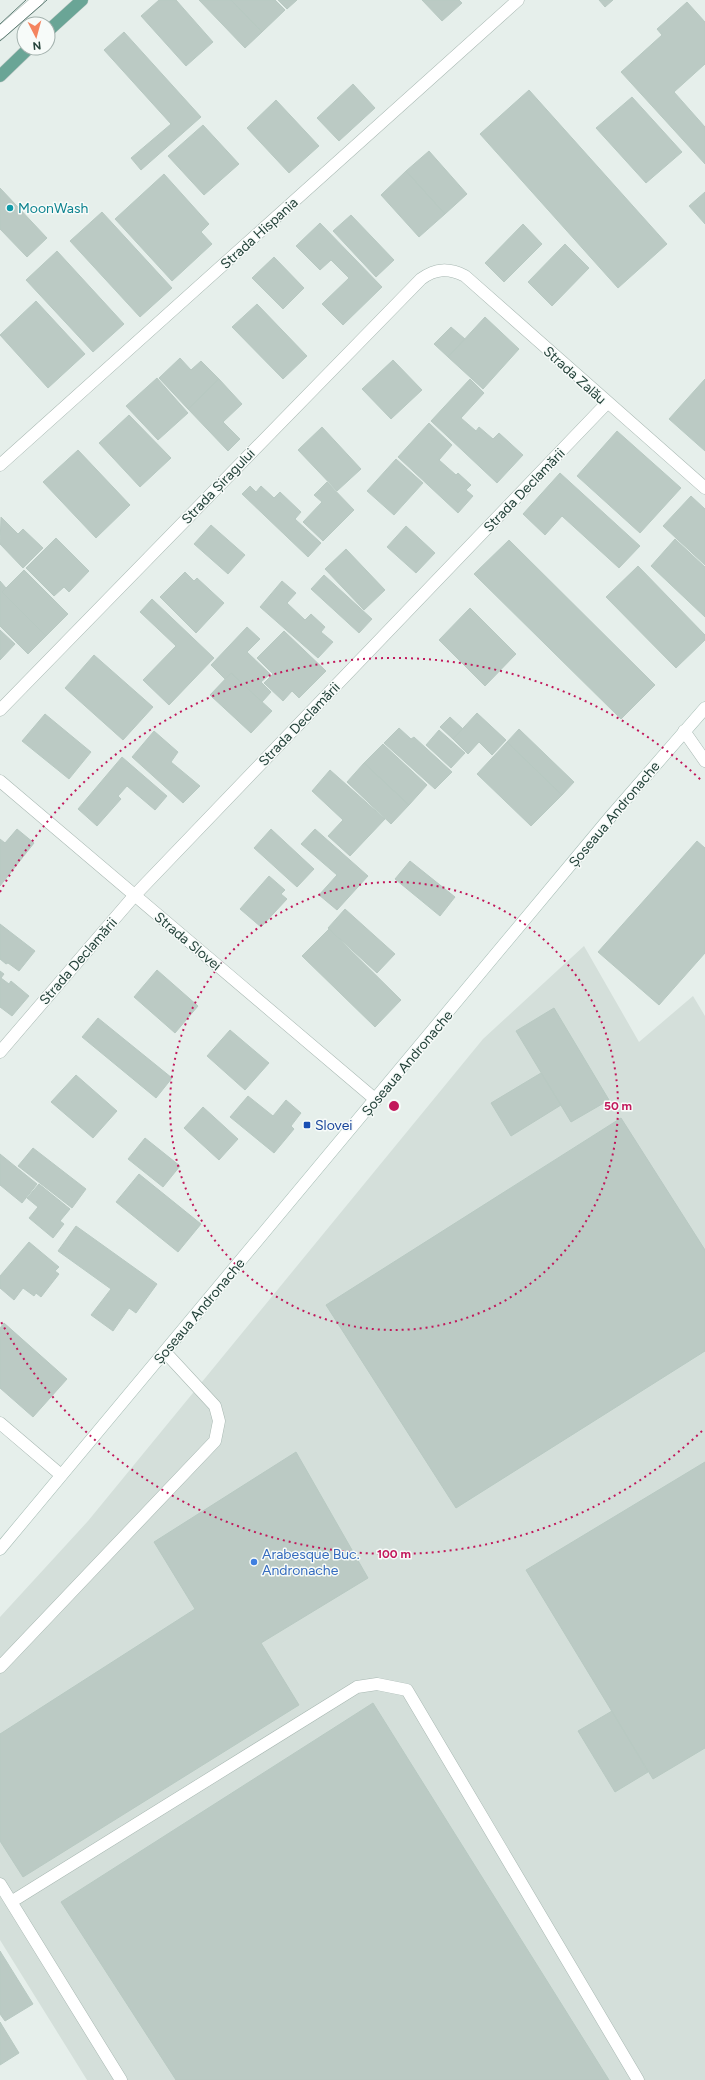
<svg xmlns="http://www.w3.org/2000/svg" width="705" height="2080" font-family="Figtree,sans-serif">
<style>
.built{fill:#d4dfda}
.building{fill:#bbcac4;stroke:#b8c9c2}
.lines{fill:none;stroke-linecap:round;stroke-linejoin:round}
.service-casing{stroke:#a8b8b2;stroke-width:13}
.minor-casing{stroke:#a8b8b2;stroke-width:13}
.tertiary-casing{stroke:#a8b8b2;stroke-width:13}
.secondary-casing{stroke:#a4bbb3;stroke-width:13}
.primary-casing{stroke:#c2cac8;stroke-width:13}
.service{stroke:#fff;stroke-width:12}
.minor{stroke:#fff;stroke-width:12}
.tertiary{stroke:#fff;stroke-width:12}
.secondary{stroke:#fff;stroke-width:12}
.primary{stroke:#6aa596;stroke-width:12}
.tram{stroke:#5f7d75;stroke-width:1}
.ring{fill:none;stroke:#c2185b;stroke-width:2;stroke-dasharray:2 4}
.culture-dot{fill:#0f9aa8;stroke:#f7fbf9;stroke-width:1.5}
.transit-dot{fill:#1a4fb4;stroke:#f7fbf9;stroke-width:1.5}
.shop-dot{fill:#3f7fe0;stroke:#f7fbf9;stroke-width:1.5}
.labels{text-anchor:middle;stroke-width:3;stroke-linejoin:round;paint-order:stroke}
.culture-label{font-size:14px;fill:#0d838f;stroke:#f7fbf9;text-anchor:start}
.street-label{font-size:14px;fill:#24423a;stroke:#f7fbf9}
.transit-label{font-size:14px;fill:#164399;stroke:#f7fbf9;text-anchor:start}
.shop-label{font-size:14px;fill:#366cbe;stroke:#f7fbf9;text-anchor:start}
.centre{fill:#c2185b;stroke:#f7fbf9;stroke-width:2}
.ring-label{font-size:12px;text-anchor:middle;font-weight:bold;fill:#c2185b;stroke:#f7fbf9;stroke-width:3;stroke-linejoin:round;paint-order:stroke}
</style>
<rect width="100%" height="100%" fill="#e6efeb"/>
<path class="built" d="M584,946L639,1042L693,996L705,1016V2080H87L0,1940V1617L88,1521L483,1039Z"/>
<path class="building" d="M159,0H176L213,42L186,66L141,16Z
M199,0H231L262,32L245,48Z
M231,0H275L285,10L262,32Z
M278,0H297L287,9Z
M422,0H459L462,3L442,21Z
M599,0H613L605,7Z
M687,2L705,22V64L674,92L705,127V164L621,72L662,35L657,29Z
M124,32L201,117L141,170L131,158L171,124L104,50Z
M353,84L375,108L339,141L317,118Z
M529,90L667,244L618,288L480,134Z
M632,97L682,152L646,183L596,128Z
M276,100L319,146L289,173L247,128Z
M203,125L239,164L204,195L168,156Z
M429,151L467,194L445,214L406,171Z
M406,171L445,214L419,237L381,195Z
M164,174L209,224L201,232L212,244L172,281L115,219Z
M0,188L47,238L27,257L0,229Z
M705,192V224L689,206Z
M102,212L172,288L140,317L70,241Z
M351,215L394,260L376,277L333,231Z
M320,223L382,287L343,325L322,304L349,278L331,260L320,270L296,246Z
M523,224L542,244L504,282L485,263Z
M565,244L589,268L552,306L528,282Z
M57,251L124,324L93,352L26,280Z
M274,257L304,288L283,309L252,278Z
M36,301L85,354L48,388L0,335Z
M257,304L307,356L283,379L232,327Z
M485,317L519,349L483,389L448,357Z
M451,327L465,339L448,357L434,344Z
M180,358L191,370L201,361L219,379L188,409L159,378Z
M393,360L422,390L391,419L362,389Z
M157,378L188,413L158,440L126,406Z
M219,379L242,404L223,422L240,439L228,451L188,409Z
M470,379L484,393L461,418L476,431L479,427L493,439L499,433L523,455L497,483L431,421Z
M705,379V451L669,419Z
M129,415L171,458L140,487L99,443Z
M429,423L452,445L439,460L456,475L458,473L471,485L466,490L473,496L458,513L398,457Z
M322,427L361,469L337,491L298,450Z
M617,431L681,488L640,533L577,476Z
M78,450L130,505L96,538L43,482Z
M396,459L423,483L394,515L367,491Z
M560,473L640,546L619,568L562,516L545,535L523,514Z
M327,482L354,510L323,541L303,522L322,502L314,495Z
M250,486L256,492L261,486L274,498L280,492L301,512L295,519L321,543L308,557L242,494Z
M691,496L705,509V565L663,526Z
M1,517L18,534L23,529L43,548L23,568L0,544Z
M211,525L245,555L228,574L194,544Z
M406,526L435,553L416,573L387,547Z
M56,538L89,571L69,592L64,587L54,596L26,568Z
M675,539L705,567V617L651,566Z
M509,540L655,685L621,719L474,574Z
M346,549L385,590L364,610L325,569Z
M638,566L705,635V640L676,668L606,597Z
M24,570L68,614L46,636L2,592Z
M185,572L194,581L197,578L224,603L196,633L160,597Z
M324,575L372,619L359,633L311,589Z
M0,581L6,588L2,592L46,636L28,654L0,626Z
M282,581L296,593L287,603L305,620L311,614L325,627L321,632L333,642L318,658L260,607Z
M152,599L214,658L169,705L143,680L176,646L140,612Z
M470,608L516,654L485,686L439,640Z
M247,627L260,639L247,652L270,674L261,682L271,692L262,702L231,673L225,679L211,665Z
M0,630L15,644L0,660Z
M284,631L326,671L299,698L292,691L283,701L264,683L273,674L257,658Z
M94,655L153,707L123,740L65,688Z
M231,673L272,711L251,733L210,695Z
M477,713L506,740L492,755L479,742L468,754L453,739Z
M45,714L91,752L69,779L22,741Z
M450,717L463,729L453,739L440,727Z
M399,728L411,739L414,737L452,772L435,789L384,743Z
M519,729L574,782L562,795L507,742Z
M439,730L465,753L451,768L426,745Z
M154,731L178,752L171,762L200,786L183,803L132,757Z
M507,742L562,795L531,826L477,774Z
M383,744L427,785L409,805L364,763Z
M122,757L167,796L155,810L127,786L118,796L121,799L97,826L78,809Z
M364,763L409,805L391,824L347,782Z
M330,770L385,819L350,856L328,836L343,820L312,791Z
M17,829L34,843L0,886V839L5,843Z
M271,829L314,869L297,887L254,848Z
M315,829L368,876L337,910L319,895L337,875L301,844Z
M697,841L705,848V953L659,1005L598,952Z
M410,861L455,897L440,916L395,879Z
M269,876L285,890L281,894L287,899L261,927L240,909Z
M345,909L395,954L377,973L328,928Z
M0,924L35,951L19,971L8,963L6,964L0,959Z
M329,929L401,1000L375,1027L302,956Z
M157,970L198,1006L175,1033L134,997Z
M0,971L4,974L1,978L9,984L11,981L29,996L12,1016L0,1007Z
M554,1008L609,1100L571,1122L516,1031Z
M98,1018L172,1078L156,1098L82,1037Z
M230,1030L269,1063L245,1090L207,1056Z
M541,1073L561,1105L511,1136L491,1103Z
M76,1075L117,1111L93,1138L51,1102Z
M248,1096L273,1116L286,1100L301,1113L291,1126L294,1129L274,1153L230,1117Z
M203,1107L238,1139L219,1160L184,1128Z
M621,1118L705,1250V1351L456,1508L326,1305Z
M145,1138L180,1166L163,1187L128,1159Z
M33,1148L86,1189L72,1208L18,1166Z
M0,1154L37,1184L22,1203L0,1185Z
M139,1174L201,1224L178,1252L116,1202Z
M39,1184L70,1209L60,1221L64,1224L53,1238L29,1218L38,1207L27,1198Z
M76,1226L157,1284L136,1313L129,1308L113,1331L91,1315L111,1289L58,1251Z
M29,1242L59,1267L55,1271L59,1274L41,1297L36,1293L34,1296L23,1288L14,1300L0,1288V1276Z
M4,1323L67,1379L33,1417L0,1388V1328Z
M296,1452L368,1578L261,1643L299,1705L23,1877L0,1841V1734L195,1609L154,1542Z
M705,1462V1748L653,1779L526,1570Z
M373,1703L609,2080H176L61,1902Z
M612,1711L648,1772L615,1792L578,1731Z
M0,1951L33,2004L5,2021L0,2014Z
M0,2022L19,2053L0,2065Z"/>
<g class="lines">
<g class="service-casing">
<path id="service" d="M0,33L38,0
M0,1667L215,1441L219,1421L215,1406L165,1352
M0,1884L121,2080
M11,1902L357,1687L377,1684L407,1690L638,2080"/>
</g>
<g class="minor-casing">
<path id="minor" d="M0,465L518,0
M0,710L421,279C436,268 449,268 465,276L705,488
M684,731L705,761
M0,1052L134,896L607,403
M0,1423L61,1475"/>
</g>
<g class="tertiary-casing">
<path id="tertiary" d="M0,781L376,1100"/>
</g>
<g class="secondary-casing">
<path id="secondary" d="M0,1549L611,816L705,708"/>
</g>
<g class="primary-casing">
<path id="primary" d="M48,31L82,0
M0,76L29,48"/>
</g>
<use href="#service" class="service"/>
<use href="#minor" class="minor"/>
<use href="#tertiary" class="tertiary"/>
<use href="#secondary" class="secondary"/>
<use href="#primary" class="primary"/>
<path class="tram" d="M0,24L26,0
M0,41L47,0"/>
</g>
<g class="ring">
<circle cx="394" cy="1106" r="224"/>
<path d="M702 1431A448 448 0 0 1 0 1320M0 892A448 448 0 0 1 702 781"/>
</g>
<circle class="culture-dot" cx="10" cy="208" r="4"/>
<rect class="transit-dot" x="303" y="1121" width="8" height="8" rx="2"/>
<circle class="shop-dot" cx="254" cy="1562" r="4"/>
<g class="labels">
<g class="culture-label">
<text x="18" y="213">MoonWash</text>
</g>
<g class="street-label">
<text transform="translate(259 233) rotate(-42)" y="5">Strada Hispania</text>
<text transform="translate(575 375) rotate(42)" y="5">Strada Zalău</text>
<text transform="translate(218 486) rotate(-46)" y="5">Strada Șiragului</text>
<text transform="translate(524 490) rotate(-46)" y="5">Strada Declamării</text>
<text transform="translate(299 724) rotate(-46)" y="5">Strada Declamării</text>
<text transform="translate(614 814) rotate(-50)" y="5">Șoseaua Andronache</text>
<text transform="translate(188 941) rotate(40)" y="5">Strada Slovei</text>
<text transform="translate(78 961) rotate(-49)" y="5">Strada Declamării</text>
<text transform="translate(407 1063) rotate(-50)" y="5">Șoseaua Andronache</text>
<text transform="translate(199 1311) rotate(-50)" y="5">Șoseaua Andronache</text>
</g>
<g class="transit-label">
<text x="315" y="1130">Slovei</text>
</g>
<g class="shop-label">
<text x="262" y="1559">Arabesque Buc.<tspan x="262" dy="16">Andronache</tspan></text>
</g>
</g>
<circle cx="394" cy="1106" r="6" class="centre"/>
<g class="ring-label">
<text x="618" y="1110">50 m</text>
<text x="394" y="1558">100 m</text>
</g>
<g transform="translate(36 36) rotate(174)"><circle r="19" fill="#f7fbf9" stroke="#a3b1ad"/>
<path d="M0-3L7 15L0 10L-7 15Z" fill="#f4845f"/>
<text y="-6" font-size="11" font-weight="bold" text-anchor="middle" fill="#24423a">N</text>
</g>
</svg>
